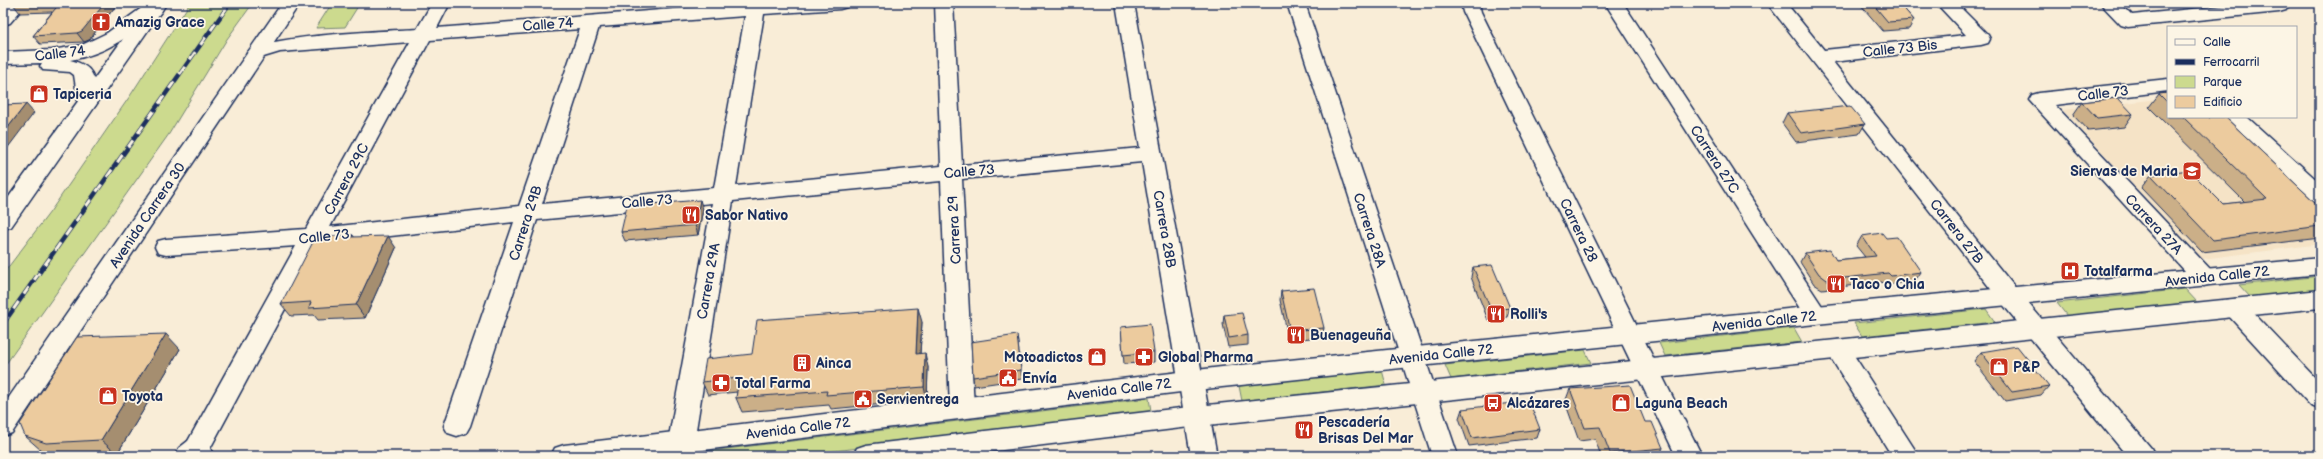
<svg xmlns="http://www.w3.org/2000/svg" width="2323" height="459" font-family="'Balsamiq Sans',sans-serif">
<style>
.built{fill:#f5e3c6}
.green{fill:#ccda8e;stroke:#748476}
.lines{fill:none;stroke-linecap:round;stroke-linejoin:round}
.minor-casing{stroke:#1b2f5e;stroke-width:3}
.major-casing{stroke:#1b2f5e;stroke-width:3}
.highway-casing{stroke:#1b2f5e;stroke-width:3}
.minor{fill:#fcf5e5;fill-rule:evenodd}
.major{fill:#fcf5e5;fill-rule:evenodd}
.highway{fill:#fcf5e5;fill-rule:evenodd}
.rail-casing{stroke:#1b2f5e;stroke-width:4.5}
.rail{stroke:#fcf5e5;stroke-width:3;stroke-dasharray:9;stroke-linecap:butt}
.wall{fill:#cbaf88;stroke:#1b2f5e}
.shaded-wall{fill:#a58e6f;stroke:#1b2f5e}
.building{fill:#eccb9e;stroke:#1b2f5e}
.labels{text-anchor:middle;stroke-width:3.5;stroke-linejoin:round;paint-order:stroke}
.poi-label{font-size:14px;font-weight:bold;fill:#1b2f5e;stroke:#fcf5e5;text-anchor:start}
.street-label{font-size:14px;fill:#1b2f5e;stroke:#fcf5e5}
</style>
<rect width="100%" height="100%" fill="#f9edd7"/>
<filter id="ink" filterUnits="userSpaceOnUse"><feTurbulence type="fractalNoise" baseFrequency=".025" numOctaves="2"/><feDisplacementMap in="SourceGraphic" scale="8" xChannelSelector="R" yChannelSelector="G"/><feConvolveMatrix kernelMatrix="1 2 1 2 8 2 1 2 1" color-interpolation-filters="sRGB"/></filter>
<g filter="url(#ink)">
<path class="built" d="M2168,98V117L2320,225V244L2202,259L2063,110Z"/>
<path class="green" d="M190,3H253L227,39L169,134L3,368V274L50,212L130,96Z
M332,3H360L345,27L316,28Z
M2320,276V290L2251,298L2239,285Z
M2185,289L2197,302L2067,316L2057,303Z
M1986,309L1995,322L1862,336L1854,323Z
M1794,328L1802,342L1665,356L1659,343Z
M1585,350L1591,363L1451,379L1445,365Z
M1382,370L1386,385L1242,401L1239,386Z
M1149,398L1151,411L795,456H668Z"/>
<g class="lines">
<g class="minor-casing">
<path id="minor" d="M8,3H27L10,23L3,25V8Z
M157,3L163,8L161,12C132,34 107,54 70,60C95,66 95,78 98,101L95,106L88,108L81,106L78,101L74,75L70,72L43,70L40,66L42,63L3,64V52L52,50L82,45L107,33L147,4Z
M432,3H450L437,28L748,3H849L847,7L840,9L764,14L736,186L941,166L935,3H953L962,165L1140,148L1116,3H1134L1217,456H1191L1142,162L962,179L974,408L971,415L962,418L953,415L950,408L941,181L733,201L694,442L690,450L681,453L672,450L668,442L712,203L537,220L470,426L466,433L457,436L448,433L444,426L514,222L320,244L206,456H175L179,448L188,441L296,246L166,255L158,253L155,247L158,241L166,239L306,229L410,42L280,52L257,59L250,57L247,53C259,35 390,31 417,29ZM745,16L714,188L542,204L599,27ZM580,29L519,206L330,227L430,40Z
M1287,3H1305L1458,456H1432Z
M1461,3H1479L1481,12L1702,456H1676L1463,12Z
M1605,3H1623L1824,309L1828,315L1824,321L1816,324L1808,321Z
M1767,3H1786L1824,50L1966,35L1936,3H1956L1988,35L1990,39L1988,43L1981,45L1833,62L2017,290L2151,448L2155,456H2127L2001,302Z
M2100,3H2120L2132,15L2252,3H2286L2288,6L2286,10L2279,12L2128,27L2121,25Z
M2168,79V91L2055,105L2212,271L2215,277L2212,283L2204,286L2196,283L2029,100L2032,95L2039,93Z
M2224,117H2247L2320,183V203L2312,200Z
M2235,299L2243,302L2320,383V409L2311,406L2227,314L2223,308L2227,302Z
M1838,340L1846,343L1919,456H1892L1826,350L1830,343Z"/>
</g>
<g class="major-casing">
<path id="major" d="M2320,258V274L1816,324L1222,387L654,456H551L555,448L564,445L1222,367L1816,306Z
M2320,290V308L1198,426L955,456H853L857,448L866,445L1198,406Z
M197,438L206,441L214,456H188L184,449L188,441Z"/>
</g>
<g class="highway-casing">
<path id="highway" d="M149,3H167L11,227L3,229V205Z
M282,3H300L12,433L3,436V406Z"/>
</g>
<use href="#minor" class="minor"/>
<use href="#major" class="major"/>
<use href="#highway" class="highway"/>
<g class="rail-casing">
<path id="rail" d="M3,324L230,3"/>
</g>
<use href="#rail" class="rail"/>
</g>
<path class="wall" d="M14,3H118L89,40L84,42L40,44L33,36L52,12L20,13L13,4Z
M1859,3H1899L1914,20L1909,29L1883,31Z
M2168,93V117H2225L2320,207V238L2202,252L2141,188L2151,175L2223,204L2245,202L2149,107L2159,94Z
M2082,102L2133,114L2124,127L2088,131L2073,115Z
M1787,113L1865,124L1859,134L1796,142L1782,123Z
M703,209L698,235L625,241L621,232Z
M353,235L354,237L396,248L365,318L318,320L314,315L291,316L281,304L330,240Z
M1862,236L1886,238L1921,272L1915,281L1885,285L1882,282L1822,289L1814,284L1800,262L1805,253L1836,260L1865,257L1856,246Z
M1473,267L1510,308L1507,317L1488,320L1471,277Z
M1281,291L1324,328L1322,337L1289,340L1280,300Z
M1224,315L1248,335V345L1228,347L1223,324Z
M922,322L920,354L928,367L927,400L831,409L829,405L742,412L736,398L737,392L708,395L702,382Z
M1121,327L1154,352V362L1124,364Z
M1017,335L1022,379L974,386L973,377Z
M180,349L117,454L95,456H57L42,451L25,436Z
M1981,352L2049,386L2041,395L2005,401L1974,361Z
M1570,389L1645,422L1663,448L1659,456H1601L1595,439L1579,441L1565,402Z
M1462,409L1540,429L1537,438L1469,446L1459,418Z"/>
<path class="shaded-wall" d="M105,3H118L89,40L84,42L77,33Z
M26,104L34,113L3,154V134Z
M700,200L703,209L698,235L695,225Z
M388,236L396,248L365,318L356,305Z
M918,308L922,322L919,368L916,354Z
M166,334L180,349L117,454L101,440Z
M925,353L928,367L927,400L924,387Z"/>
<path class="building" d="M14,3H45L13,4Z
M60,3H105L82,31L77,33L33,36Z
M1872,3H1899L1914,20L1888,22Z
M2168,93V103L2159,94Z
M2118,98L2133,114L2097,118L2082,102Z
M26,104L3,134V105Z
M1850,106L1865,124L1801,133L1787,113Z
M2183,117H2225L2320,207V226L2213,240L2151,175L2189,170L2223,204L2267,199Z
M700,200L695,225L621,232L627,206Z
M1882,233L1886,238L1897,237L1921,272L1891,276L1888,273L1827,280L1819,274L1805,253L1830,250L1836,260L1876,256L1862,236Z
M353,235L351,237L388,236L356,305L309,308L311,302L281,304L314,240H330L332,236Z
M1492,265L1510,308L1491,310L1473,267Z
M1314,288L1324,328L1290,331L1281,291Z
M918,308L916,354L925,353L924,387L826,395L827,391L736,398L739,378L702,382L706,359L752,354L757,320Z
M1242,313L1248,335L1229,338L1224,315Z
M1150,324L1154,352L1123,355L1121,327Z
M166,334L101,440L46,443L25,436L20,424L77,337Z
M1017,335L1021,370L973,377L971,342Z
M2017,346L2049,386L2012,392L1981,352Z
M1630,385L1645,422H1652L1663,448L1610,453L1600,427L1585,428L1570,389Z
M1529,401L1540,429L1472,438L1462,409Z"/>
</g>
<defs>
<g id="church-square" transform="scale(1)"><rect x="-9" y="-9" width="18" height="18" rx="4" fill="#c8321e" stroke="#fcf5e5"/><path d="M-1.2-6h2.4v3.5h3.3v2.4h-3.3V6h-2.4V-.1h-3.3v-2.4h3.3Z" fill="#fff"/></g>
<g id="shop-square" transform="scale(1)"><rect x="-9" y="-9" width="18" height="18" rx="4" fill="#c8321e" stroke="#fcf5e5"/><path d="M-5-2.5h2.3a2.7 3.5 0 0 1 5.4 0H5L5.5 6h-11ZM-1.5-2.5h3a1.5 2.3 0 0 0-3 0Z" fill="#fff"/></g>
<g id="school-square" transform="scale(1)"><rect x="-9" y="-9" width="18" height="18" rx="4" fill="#c8321e" stroke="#fcf5e5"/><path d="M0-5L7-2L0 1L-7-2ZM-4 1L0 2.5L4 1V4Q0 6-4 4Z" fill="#fff"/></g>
<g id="restaurant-square" transform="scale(1)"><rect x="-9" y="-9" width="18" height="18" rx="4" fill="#c8321e" stroke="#fcf5e5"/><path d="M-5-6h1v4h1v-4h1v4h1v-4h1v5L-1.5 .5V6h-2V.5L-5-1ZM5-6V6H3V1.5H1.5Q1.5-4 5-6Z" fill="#fff"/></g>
<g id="hospital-square" transform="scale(1)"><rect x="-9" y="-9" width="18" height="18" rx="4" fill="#c8321e" stroke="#fcf5e5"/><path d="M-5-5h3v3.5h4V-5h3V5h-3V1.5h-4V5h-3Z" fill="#fff"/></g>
<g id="pharmacy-square" transform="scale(1)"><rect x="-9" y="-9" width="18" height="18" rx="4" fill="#c8321e" stroke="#fcf5e5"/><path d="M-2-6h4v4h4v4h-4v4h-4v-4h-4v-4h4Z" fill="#fff"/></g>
<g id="building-square" transform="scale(1)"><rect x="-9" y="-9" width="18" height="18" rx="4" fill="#c8321e" stroke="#fcf5e5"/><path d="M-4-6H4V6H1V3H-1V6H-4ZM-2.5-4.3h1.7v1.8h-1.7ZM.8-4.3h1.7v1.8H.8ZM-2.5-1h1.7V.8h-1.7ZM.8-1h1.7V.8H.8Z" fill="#fff"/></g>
<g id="civic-square" transform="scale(1)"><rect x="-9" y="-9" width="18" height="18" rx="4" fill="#c8321e" stroke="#fcf5e5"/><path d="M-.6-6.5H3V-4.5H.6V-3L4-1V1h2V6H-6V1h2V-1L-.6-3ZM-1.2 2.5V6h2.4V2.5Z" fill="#fff"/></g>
<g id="bus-square" transform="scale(1)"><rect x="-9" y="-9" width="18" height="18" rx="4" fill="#c8321e" stroke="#fcf5e5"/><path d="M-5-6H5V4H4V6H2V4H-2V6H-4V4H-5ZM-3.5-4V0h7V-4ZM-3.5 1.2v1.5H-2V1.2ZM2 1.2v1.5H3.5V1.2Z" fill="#fff"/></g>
</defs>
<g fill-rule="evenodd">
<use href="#church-square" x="101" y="22"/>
<use href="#shop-square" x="39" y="94"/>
<use href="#school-square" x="2192" y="171"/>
<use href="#restaurant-square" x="691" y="215"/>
<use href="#hospital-square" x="2070" y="271"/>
<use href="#restaurant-square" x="1836" y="284"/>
<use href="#restaurant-square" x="1496" y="314"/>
<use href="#restaurant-square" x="1296" y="335"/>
<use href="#shop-square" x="1097" y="357"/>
<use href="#pharmacy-square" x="1144" y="357"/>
<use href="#building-square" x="802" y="363"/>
<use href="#shop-square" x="1999" y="367"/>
<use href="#civic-square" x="1008" y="378"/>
<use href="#pharmacy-square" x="721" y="383"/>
<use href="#shop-square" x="108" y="396"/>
<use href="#civic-square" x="863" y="399"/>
<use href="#bus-square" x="1493" y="403"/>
<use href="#shop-square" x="1621" y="403"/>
<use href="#restaurant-square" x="1304" y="430"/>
</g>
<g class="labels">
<g class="poi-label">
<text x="115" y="27">Amazig Grace</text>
<text x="53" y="99">Tapiceria</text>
<text x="2178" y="176" text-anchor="end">Siervas de Maria</text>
<text x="705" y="220">Sabor Nativo</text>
<text x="2084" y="276">Totalfarma</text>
<text x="1850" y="289">Taco o Chia</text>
<text x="1510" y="319">Rolli's</text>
<text x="1310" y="340">Buenageuña</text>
<text x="1083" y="362" text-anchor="end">Motoadictos</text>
<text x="1158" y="362">Global Pharma</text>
<text x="816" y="368">Ainca</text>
<text x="2013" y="372">P&amp;P</text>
<text x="1022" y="383">Envía</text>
<text x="735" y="388">Total Farma</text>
<text x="122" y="401">Toyota</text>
<text x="877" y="404">Servientrega</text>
<text x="1507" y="408">Alcázares</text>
<text x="1635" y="408">Laguna Beach</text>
<text x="1318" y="427">Pescadería<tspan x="1318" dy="16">Brisas Del Mar</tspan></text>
</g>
<g class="street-label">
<text transform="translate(548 24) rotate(-4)" y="5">Calle 74</text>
<text transform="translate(1900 48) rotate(-6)" y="5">Calle 73 Bis</text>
<text transform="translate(60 53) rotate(-7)" y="5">Calle 74</text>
<text transform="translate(2103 93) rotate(-7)" y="5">Calle 73</text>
<text transform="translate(1715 159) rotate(57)" y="5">Carrera 27C</text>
<text transform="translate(969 171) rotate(-5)" y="5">Calle 73</text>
<text transform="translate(346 179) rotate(-62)" y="5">Carrera 29C</text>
<text transform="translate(647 201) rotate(-5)" y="5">Calle 73</text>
<text transform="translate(147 215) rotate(-56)" y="5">Avenida Carrera 30</text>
<text transform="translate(525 223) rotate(-72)" y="5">Carrera 29B</text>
<text transform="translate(2154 224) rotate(47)" y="5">Carrera 27A</text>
<text transform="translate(1165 229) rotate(80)" y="5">Carrera 28B</text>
<text transform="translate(954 230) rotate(-93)" y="5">Carrera 29</text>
<text transform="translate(1370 230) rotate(72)" y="5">Carrera 28A</text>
<text transform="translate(1579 230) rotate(64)" y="5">Carrera 28</text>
<text transform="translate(1957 231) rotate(52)" y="5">Carrera 27B</text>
<text transform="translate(324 236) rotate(-6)" y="5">Calle 73</text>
<text transform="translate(2217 276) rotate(-6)" y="5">Avenida Calle 72</text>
<text transform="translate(708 281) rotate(-80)" y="5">Carrera 29A</text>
<text transform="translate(1764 321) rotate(-6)" y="5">Avenida Calle 72</text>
<text transform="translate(1441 354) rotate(-6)" y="5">Avenida Calle 72</text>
<text transform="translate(1119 389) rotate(-7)" y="5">Avenida Calle 72</text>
<text transform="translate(798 428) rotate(-7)" y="5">Avenida Calle 72</text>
</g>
</g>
<rect width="2323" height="459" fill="none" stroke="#fcf5e5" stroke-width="16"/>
<rect x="8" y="8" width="2307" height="443" fill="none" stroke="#1b2f5e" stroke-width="1.5" filter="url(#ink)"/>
<rect x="2167" y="26" width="130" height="92" fill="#fcf5e5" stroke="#a2a6af"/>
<rect x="2175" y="39" width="20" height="6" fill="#fcf5e5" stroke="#a2a6af"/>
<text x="2203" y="46" font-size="12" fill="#1b2f5e">Calle</text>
<rect x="2175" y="59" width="20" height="6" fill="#1b2f5e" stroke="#a2a6af"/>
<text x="2203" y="66" font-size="12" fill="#1b2f5e">Ferrocarril</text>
<rect x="2175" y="76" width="20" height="12" fill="#ccda8e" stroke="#a2a6af"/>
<text x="2203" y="86" font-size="12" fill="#1b2f5e">Parque</text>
<rect x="2175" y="96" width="20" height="12" fill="#eccb9e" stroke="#a2a6af"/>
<text x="2203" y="106" font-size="12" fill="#1b2f5e">Edificio</text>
</svg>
